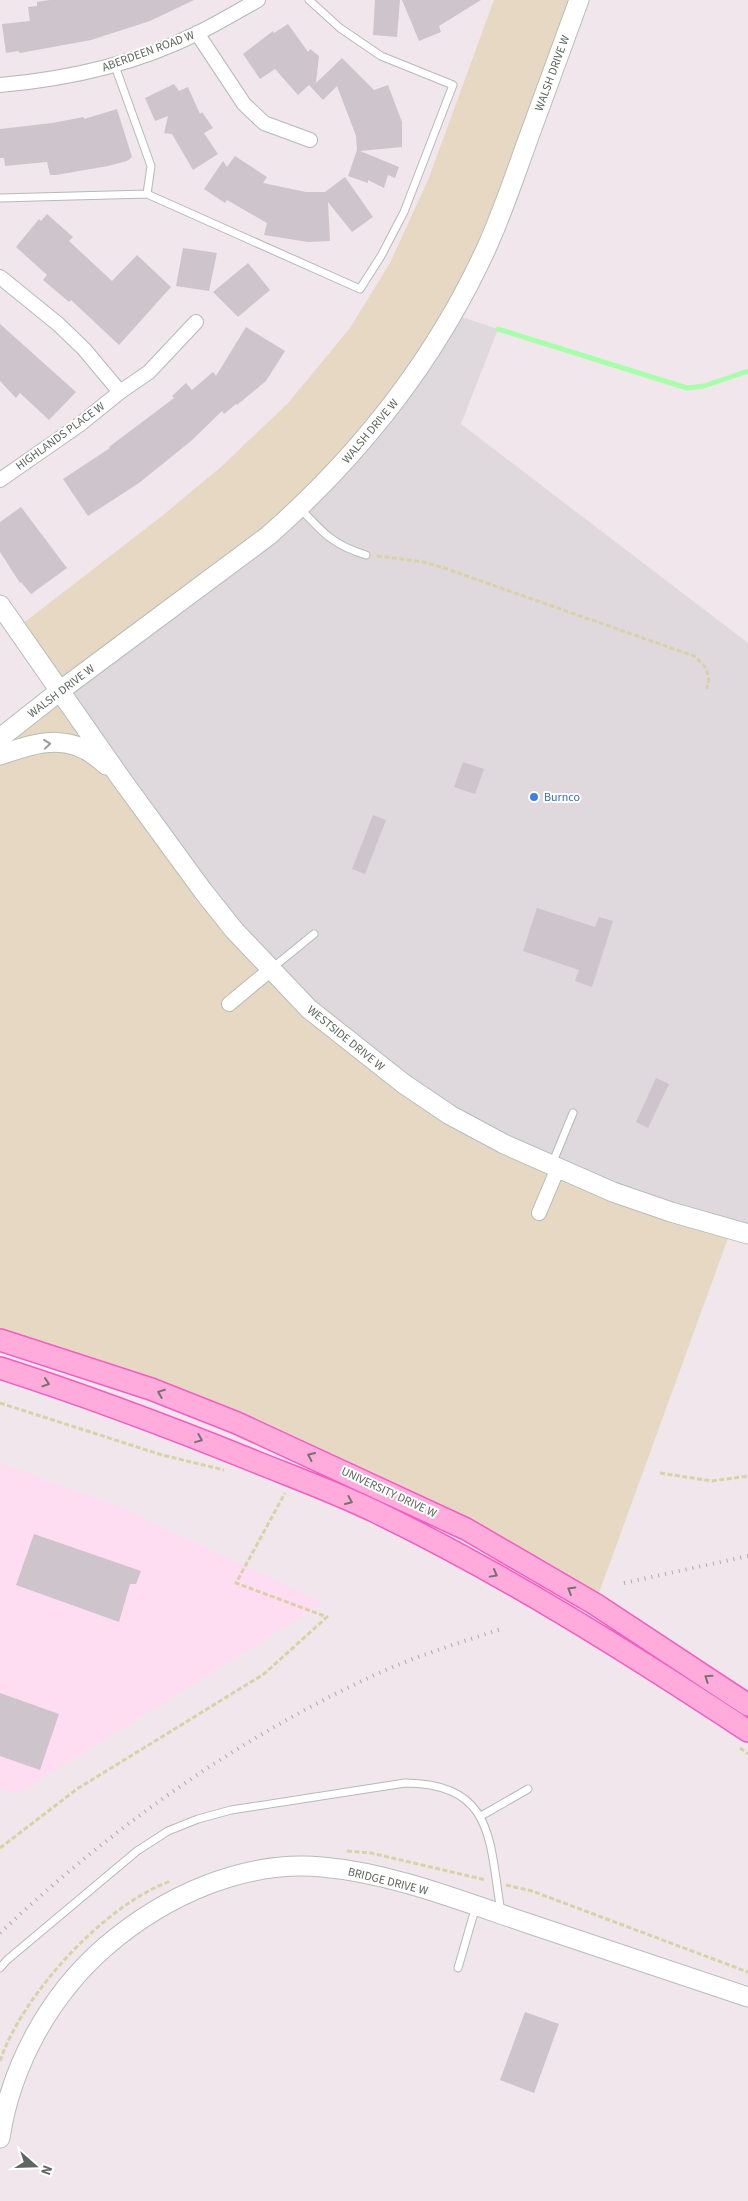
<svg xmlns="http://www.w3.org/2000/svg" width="748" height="2201" font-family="'Source Sans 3',sans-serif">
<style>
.commercial{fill:#feddf2}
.industrial{fill:#dfd8dd}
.green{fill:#e7d8c3}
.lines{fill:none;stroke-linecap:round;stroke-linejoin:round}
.stream{stroke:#a7ffaa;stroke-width:5}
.building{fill:#cec4cb}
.lane-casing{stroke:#b4bbb5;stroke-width:9}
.street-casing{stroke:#b4bbb5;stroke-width:16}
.secondary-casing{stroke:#b5beb6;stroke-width:21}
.primary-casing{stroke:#f25dc4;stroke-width:24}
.path{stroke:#d9d2a6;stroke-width:3;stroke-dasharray:5 2.5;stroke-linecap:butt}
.lane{stroke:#fff;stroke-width:7}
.street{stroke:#fff;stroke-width:14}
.secondary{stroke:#fff;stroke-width:19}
.primary{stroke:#ffacdc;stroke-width:21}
.rail{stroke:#aaadab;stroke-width:4;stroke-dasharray:1 6;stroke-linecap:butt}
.oneway{stroke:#969c97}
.oneway2{stroke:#767172}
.shop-dot{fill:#3f7fe0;stroke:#fff;stroke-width:2}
.labels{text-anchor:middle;stroke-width:4;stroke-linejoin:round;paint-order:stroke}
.street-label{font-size:12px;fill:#5e675f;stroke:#fff}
.shop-label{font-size:12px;fill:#366cbe;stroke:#fff;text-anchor:start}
</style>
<rect width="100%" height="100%" fill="#f0e6ec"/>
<path class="commercial" d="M0,1463L120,1507L323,1603L16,1794L0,1788Z"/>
<path class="industrial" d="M453,314L498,329L461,424L748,643V1234L671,1212L450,1115L270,970L61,690Z"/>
<path class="green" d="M494,0H579L453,314L336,471L61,690L122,780L309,1009L504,1144L731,1230L595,1604L392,1494L0,1340V738L61,690L17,628L162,516L222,466L288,403L350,328L390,263L428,180Z"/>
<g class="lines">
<path class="stream" d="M498,329L687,388L704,386L748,371"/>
</g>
<path class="building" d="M50,0H194L150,21L91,40L20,53L18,51L6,53L2,24L30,21L28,7L37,6V2Z
M375,0H400L397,37L373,35Z
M402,0H481L439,26L441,32L419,41Z
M288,24L308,52L310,49L319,56L316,83L342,58L374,90L388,85L402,122V147L360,151L399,167L395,178L388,175L384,188L368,180V183L348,176L357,150L356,136L337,86L323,100L309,85L298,95L275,69L260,79L243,54L273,31L274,33Z
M174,84L179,91L188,87L200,114L202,112L213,128L204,133L218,154L193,170L172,134L164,133L168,116L155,121L145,98Z
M117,109L132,157L127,161L108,166L56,175H50L47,162L5,166L4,158H0V129L52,123L84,117V119Z
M235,156L267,177L263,183L306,192H325L345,177L373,217L352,232L328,202L330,241L308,242L264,235L267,223L227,200L225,203L204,189L223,161L227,167Z
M47,214L73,237L69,241L112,281L137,255L171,287L119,345L71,300L69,302L43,280L47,275L16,247L39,219L41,221Z
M183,248L217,253L209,291L176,286Z
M248,263L270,290L238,317L213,292Z
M0,324L76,392L49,420L20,393L16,398L0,381Z
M246,327L285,351L266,381L237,405L236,404L224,414L222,411L191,441L139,483L88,516L63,479L110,448L109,447L174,398L172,396L186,383L192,390L213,372L216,376Z
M21,507L67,568L31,594L21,582L20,583L0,552V522Z
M463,762L484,769L475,794L454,787Z
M373,815L386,820L365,874L352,869Z
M537,908L595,927L599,917L613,921L592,987L575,981L579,970L523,951Z
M656,1078L669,1084L648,1128L636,1122Z
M34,1534L141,1571L136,1584H130L119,1622L16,1585Z
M0,1693L59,1714L40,1770L0,1756Z
M525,2012L559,2024L534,2093L500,2080Z"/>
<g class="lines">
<g class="lane-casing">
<path id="lane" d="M115,66L151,166L147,194
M0,198L147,194L360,289L381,256L404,212L453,85L381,56L340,28L309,0
M300,508C323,533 333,545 366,555
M271,969L314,934
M552,1164L573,1113
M481,1816L528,1789
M0,1968L7,1960L137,1851L168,1831L198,1819L231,1810L405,1783C495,1784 489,1841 501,1912
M458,1968L476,1906"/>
</g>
<g class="street-casing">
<path id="street" d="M197,33L244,104L264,123L310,140
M0,85C69,79 136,64 198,33C218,23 238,11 258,0
M0,277L58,324L84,349L120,392
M0,480L79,425L120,392L149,372L196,322
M229,1004L270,970
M539,1213L558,1168"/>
</g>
<g class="secondary-casing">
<path id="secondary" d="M0,605L122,780L203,891L234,930L309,1009L404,1084L450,1115L504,1144L613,1192L671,1212L748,1234
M0,738L61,690L268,536C359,456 435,360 486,249C502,214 514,178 527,142C544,95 562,47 579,0
M0,755C41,741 72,732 106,765
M0,2138C11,2065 50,1995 105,1947C164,1896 243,1860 322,1867C391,1873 459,1900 524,1922C598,1947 673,1972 748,1997"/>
</g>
<g class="primary-casing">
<path id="primary" d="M0,1340L151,1389L237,1423L466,1529L595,1604L748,1705
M0,1368C87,1396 172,1428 256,1462C296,1478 337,1493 376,1512C506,1575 628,1652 748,1731"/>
</g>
<path class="path" d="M377,556L424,562L444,568L694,656C706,666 711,673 707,689
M0,1403L162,1455L224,1470
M660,1473L712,1481L748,1476
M740,1748L748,1754
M0,1848L77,1789L264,1674L327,1617L236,1583L285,1493
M347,1851L371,1853L486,1880
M506,1885L532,1891L748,1972
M0,2061C22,1995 105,1904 171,1881"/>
<use href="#lane" class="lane"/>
<use href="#street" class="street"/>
<use href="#secondary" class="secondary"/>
<use href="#primary" class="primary"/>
<path class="rail" d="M624,1583L748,1556
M0,1933C112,1827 239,1737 379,1673C419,1655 462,1642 504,1628"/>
</g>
<defs><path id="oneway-chevron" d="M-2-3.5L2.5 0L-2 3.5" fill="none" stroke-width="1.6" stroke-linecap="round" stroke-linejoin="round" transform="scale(1.25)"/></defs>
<use class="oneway" href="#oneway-chevron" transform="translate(47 744) rotate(-6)"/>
<g class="oneway2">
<use href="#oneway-chevron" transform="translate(46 1383) rotate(18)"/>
<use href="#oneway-chevron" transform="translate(161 1393) rotate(-159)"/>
<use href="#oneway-chevron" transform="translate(199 1439) rotate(22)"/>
<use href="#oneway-chevron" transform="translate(311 1456) rotate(-156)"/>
<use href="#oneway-chevron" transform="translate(349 1501) rotate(23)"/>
<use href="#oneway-chevron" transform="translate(494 1574) rotate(29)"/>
<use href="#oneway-chevron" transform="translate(571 1590) rotate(-149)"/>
<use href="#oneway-chevron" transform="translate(708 1678) rotate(-146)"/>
</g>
<circle class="shop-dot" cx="534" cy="797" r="5"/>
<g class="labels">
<g class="street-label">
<text transform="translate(148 51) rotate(-20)" y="4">ABERDEEN ROAD W</text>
<text transform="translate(552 73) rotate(-70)" y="4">WALSH DRIVE W</text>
<text transform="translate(370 431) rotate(-50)" y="4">WALSH DRIVE W</text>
<text transform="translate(60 436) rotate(-36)" y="4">HIGHLANDS PLACE W</text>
<text transform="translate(61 691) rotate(-37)" y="4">WALSH DRIVE W</text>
<text transform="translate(346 1038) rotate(39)" y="4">WESTSIDE DRIVE W</text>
<text transform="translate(389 1492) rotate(25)" y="4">UNIVERSITY DRIVE W</text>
<text transform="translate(388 1881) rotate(14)" y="4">BRIDGE DRIVE W</text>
</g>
<g class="shop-label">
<text x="544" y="801">Burnco</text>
</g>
</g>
<g transform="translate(35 2166) rotate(110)" stroke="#ffffff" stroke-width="4" paint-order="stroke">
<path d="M0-4L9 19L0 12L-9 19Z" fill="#5e675f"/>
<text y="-8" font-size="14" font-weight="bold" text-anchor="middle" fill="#5e675f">N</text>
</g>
</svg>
